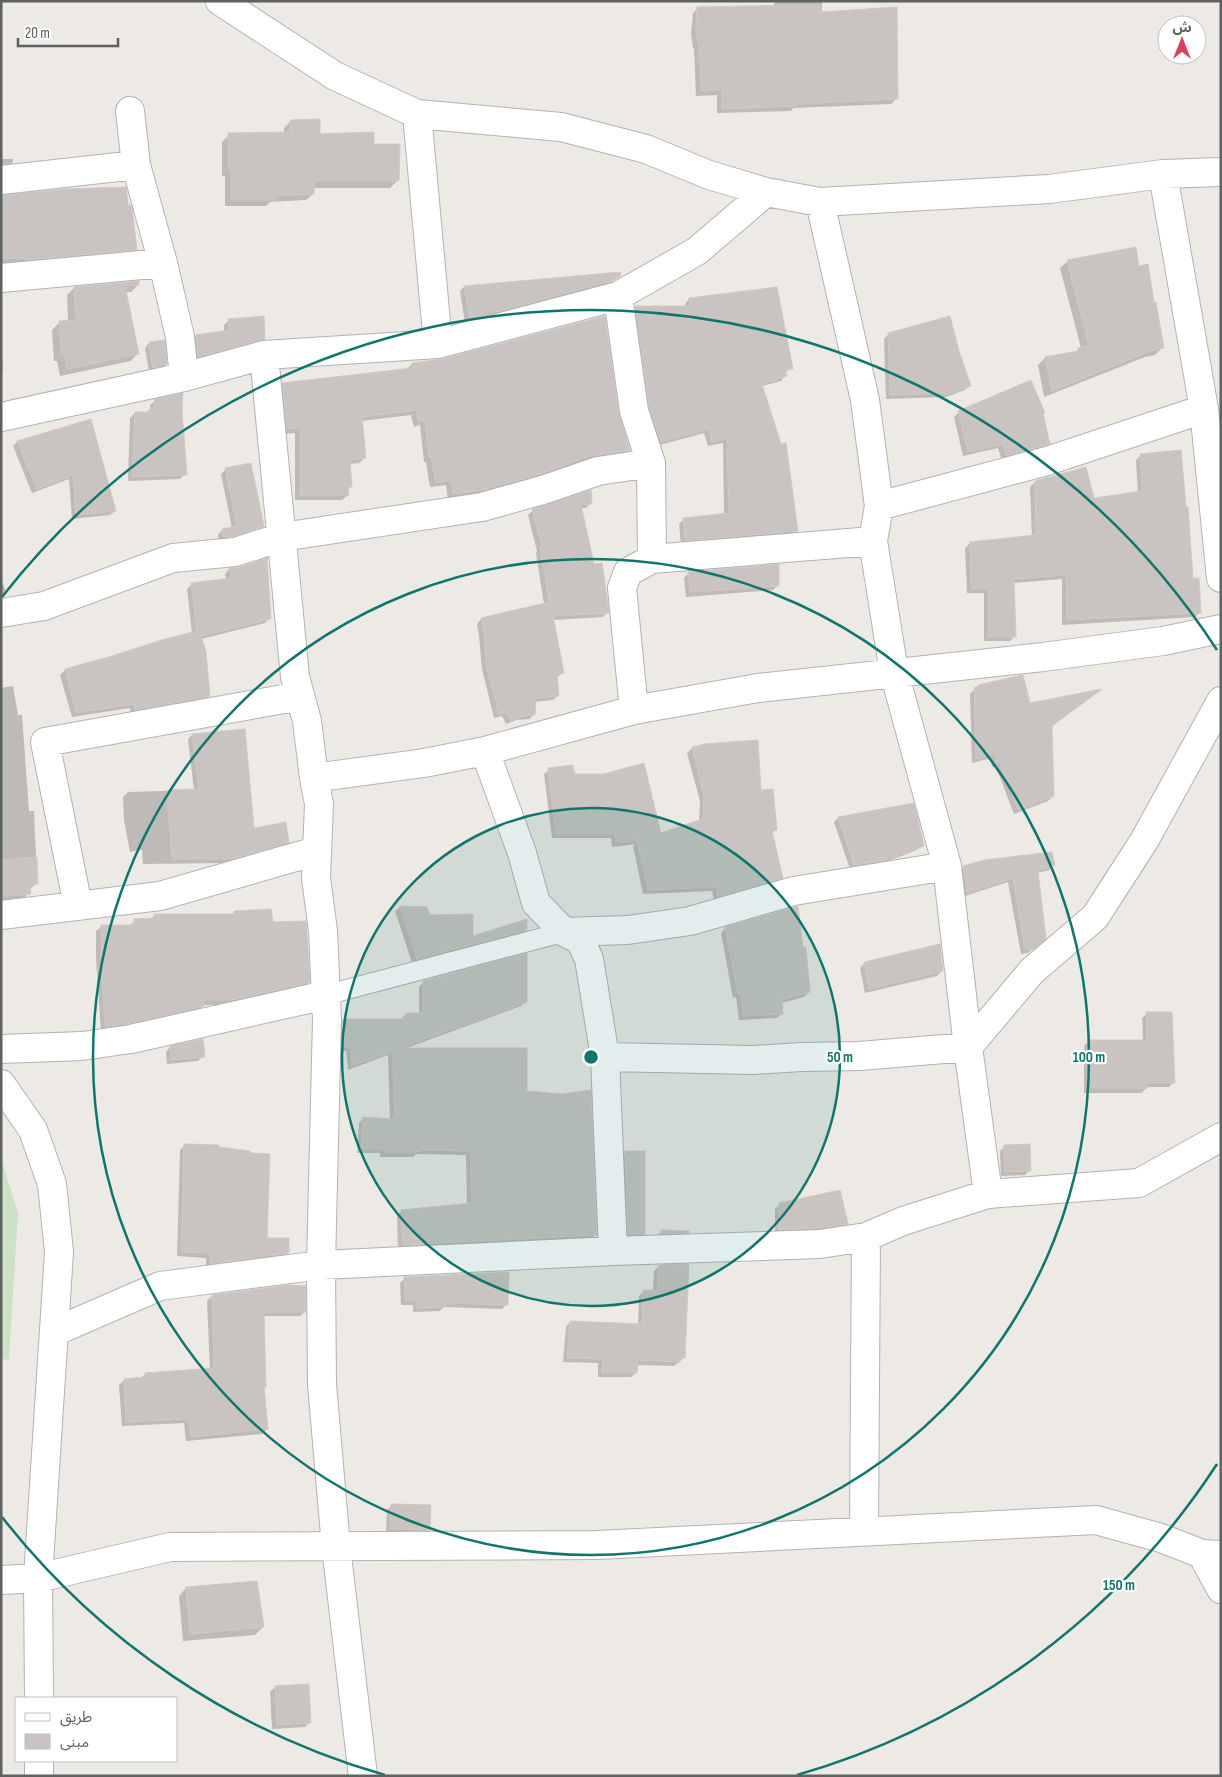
<svg xmlns="http://www.w3.org/2000/svg" width="1222" height="1777" font-family="'Sofia Sans Condensed','Noto Sans Arabic',sans-serif">
<style>
.green{fill:#cde2c4}
.shadow{fill:#0003;fill-rule:evenodd}
.building{fill:#c9c4c1;stroke:#d1c9c4}
.lines{fill:none;stroke-linecap:round;stroke-linejoin:round}
.service-casing{stroke:#b0b4b5;stroke-width:21}
.minor-casing{stroke:#b0b4b5;stroke-width:30}
.service{stroke:#fff;stroke-width:19}
.minor{stroke:#fff;stroke-width:28}
.ring{fill:none;stroke:#0f766e;stroke-width:2.5}
.centre{fill:#0f766e;stroke:#fff;stroke-width:2.5}
.ring-label{font-size:15px;text-anchor:middle;font-weight:bold;fill:#0f766e;stroke:#fff;stroke-width:4.5;stroke-linejoin:round;paint-order:stroke}
</style>
<rect width="100%" height="100%" fill="#ede9e5"/>
<path class="green" d="M1,1158L18,1213L9,1359L1,1360Z"/>
<path class="shadow" d="M774,1H822V13L897,98L891,104L793,108L791,111L717,113V95L696,96L694,48H693L691,34L693,13L698,8L774,6Z
M291,121L319,135L373,145L397,181L390,188H313V194L306,200L270,202L266,206H225V176H222V142L229,135L284,134V128Z
M1,159H13V162L7,168L1,169Z
M1,197L135,249L130,255L1,267Z
M1068,261L1162,348L1155,355L1145,357L1044,397L1038,365L1045,358L1074,353L1081,348L1060,268Z
M619,276L606,286L465,323L460,291L464,287Z
M138,285L131,292H125L138,353L131,361L60,376L57,361H54L52,330L60,322H68L67,295L74,288Z
M689,299L791,368L785,373V376L781,381L762,386L780,445L797,531L792,536L681,545L679,524L684,519L724,514L723,443L708,446L704,433L656,446L645,413L631,312L636,308H685V304Z
M229,320L264,339L259,344L193,361L191,341L196,336L224,332V325Z
M889,334L958,352L970,385L965,390L946,397L886,399L884,339Z
M1,343L3,370L1,372Z
M149,343L166,364L161,369L149,372L145,348Z
M412,364L617,414L629,450L624,455L580,462L535,479L477,495L448,499L446,485L430,487L426,462H424L420,425L414,427L411,415L361,421L365,458L359,463L349,464L350,487L347,490L348,495L342,500H295V433L282,434L277,390L283,385L407,369Z
M155,401L181,411L185,474L180,479L128,481L130,418L135,413H146L150,409V405Z
M959,412L1042,414L1048,443L1044,448L1002,460L998,448L963,456L954,417Z
M91,420L115,511L110,515L72,519L69,479L32,493L13,446L17,442Z
M1141,455L1191,580L1200,612L1195,617L1062,625V579L1013,583L1015,636L1010,641H984V593H967L965,548L970,543L1032,537L1030,487L1035,482L1093,500L1138,493L1136,460Z
M226,469L263,526L258,531L226,541L219,542L218,535L222,530L232,528L221,474ZM259,527V529L226,540V537Z
M591,503L586,508H581L593,565L607,612L603,617L553,620L563,673L556,678L558,695L553,700L534,702V715L529,719L516,720L506,724L502,716L494,718L482,669L479,636L477,624L481,619L544,604L536,553L537,551L528,515L533,510Z
M229,569L270,618L265,623L201,639L209,696L204,701L131,714L130,708L72,717L60,675L65,670L192,633L187,589L192,584L226,579L225,574Z
M689,573L778,585L773,590L686,597L684,578Z
M1,578L6,592L1,597Z
M13,686L18,715H22L29,811H34L37,883L29,889V893L23,899L1,901V688Z
M975,689L1029,705L1098,691L1051,727L1053,796L1048,801L1014,814L996,767H992L991,758L972,763L970,694Z
M192,735L253,830L288,842L283,847L226,863L143,864L142,850L130,852L124,820L123,797L128,792L194,790L188,739Z
M706,745L760,791L775,830L771,834L782,877L777,882L714,900L712,891L643,894L633,846L636,844L612,847L611,838H552L544,774L549,770L574,775L660,834L699,822L700,801L687,753L692,748Z
M838,818L922,845L917,850L880,864L850,869L834,822Z
M1053,865L1049,870L1037,873L1039,943L1028,953L1021,954L1008,882L962,897L959,872L963,868Z
M400,907L426,908L429,916L472,938L526,930L521,934L412,963L395,911Z
M234,912L272,924L308,982L304,987L226,1005H203L198,1011L122,1028L101,1030L96,959V931L101,927L130,925L135,921L150,920L154,916H231Z
M725,928L809,992L804,997L781,1003L782,1013L777,1018L739,1020L736,997L733,998L721,933Z
M865,963L942,971L937,976L865,993L860,968Z
M424,982L526,1001L521,1006L404,1049L526,1092L595,1235L591,1240L398,1250L397,1216L402,1211L467,1205L466,1155L416,1154L413,1157H380V1153H357L359,1123L363,1118L390,1120L388,1055L348,1070L346,1051H338V1025L343,1021L401,1019L406,1014H419V987Z
M1147,1014L1174,1082L1169,1087H1147L1142,1093H1084V1046L1089,1041H1143L1142,1018Z
M170,1047L203,1056L198,1061L167,1064L166,1052Z
M185,1145L266,1239L288,1253L283,1258L206,1268V1258L177,1256L180,1150Z
M1005,1146L1029,1171L1025,1175L1001,1176L1000,1151Z
M625,1153H643V1234L639,1239L624,1238L620,1157Z
M780,1204L847,1224L842,1228L813,1233L775,1234V1209Z
M662,1231L687,1232L683,1237L657,1236Z
M659,1266L684,1357L679,1362L674,1366L636,1365V1373L631,1377H598V1363L563,1362L566,1327L570,1322L638,1325L639,1296L644,1291H653L654,1271Z
M405,1278L507,1304L502,1309L444,1307L440,1311L413,1312V1305H401L400,1283Z
M212,1296L305,1312L300,1316H263V1388L267,1429L262,1434L186,1441L184,1423L122,1426L119,1385L124,1380L141,1378L145,1374L210,1370L207,1301Z
M391,1506L429,1530L424,1534L386,1533L387,1510Z
M186,1588L263,1627L255,1635L183,1641L179,1596Z
M275,1687L310,1722L305,1727L272,1729L270,1692Z"/>
<path class="building" d="M798,5H820V12L897,7L898,99L797,104V106L722,109V90L701,91L699,44H698L696,28L697,7Z
M320,119V134L374,132V144H400L399,181H314V194L275,196V200H231V169H228V133L290,132V120Z
M126,187L128,205H131L132,208L137,250L26,260V258L1,259V195L66,189Z
M1136,247L1139,266L1148,264L1154,303L1156,302L1164,348L1153,350L1052,391L1045,357L1078,351V348L1089,346L1067,260Z
M620,272L621,276L612,281L470,319L464,286Z
M139,281V285L125,286L139,354L67,369L64,354L61,355L59,321L76,320L74,287Z
M777,287L793,369L785,370L787,376L762,384L781,444L786,443L798,531L685,541L683,518L729,513L727,439L712,442L709,429L661,442L649,407L635,306H690L689,298Z
M264,316L265,339L198,357L196,335L229,330L228,319Z
M605,316L619,413L630,450L586,457L541,474L483,490L453,494L451,480L436,483L431,457H429L425,420L419,422L416,410L362,417L366,458L350,460L352,487H348L349,495H300V428L287,429L282,383L413,368L412,363L442,359Z
M950,316L959,351L971,386L951,393L890,395L888,333Z
M165,340L167,365L153,368L149,342Z
M1031,380L1045,413H1043L1050,444L1006,456L1003,444L968,452L958,411Z
M183,393L182,411L187,475L132,477L135,412H151L150,408L155,407L154,399Z
M91,419L116,511L76,515L73,475L37,489L17,441Z
M1181,450L1186,507H1188L1193,578H1199L1201,613L1067,620L1066,575L1014,579L1016,637H988V589H971L970,542L1036,535L1035,481L1086,467L1094,498L1142,491L1140,454Z
M251,463L264,526L232,537H223L222,529L237,526L225,468Z
M591,490L592,504L581,505L594,564L602,563L609,613L553,616L564,673L557,675L559,696L536,698L535,715L522,716L511,721L507,712L499,715L486,664L484,631L481,618L549,602L540,547L542,546L532,509Z
M267,558L271,619L201,636L206,652L210,696L135,710L134,704L76,713L65,669L112,656L165,639L197,631L191,583L231,578L229,568L240,567Z
M779,564V586L690,592L688,572Z
M1023,675L1030,703L1102,689L1052,726L1054,796L1018,810L1000,763H996V754L976,759L974,688L979,686L978,685Z
M245,729L254,828L286,822L289,843L232,859H172L167,790L199,789L192,734Z
M758,740L761,790L773,789L777,830L772,831L783,878L718,897L716,887L648,890L637,840H640L617,843L615,834H556L548,768L573,765L575,774H604L644,763L661,833L703,819L704,796L692,747L705,744Z
M914,803L924,846L886,860L854,865L838,817Z
M1052,852L1055,865L1038,871L1046,939L1034,949L1025,950L1013,878L967,893L963,866L984,860Z
M37,857L38,884H30L31,894L4,896L1,860Z
M400,906L427,907L430,915L473,914V936L527,919V930L417,959Z
M798,906L803,947H806L810,992L782,1000L783,1014L743,1016L741,994H738L725,927Z
M271,909L273,922L306,921L310,983L231,1000H204V1006L128,1024L105,1026L101,954V925H134V919L154,918V914H234V911Z
M940,944L943,971L869,989L864,962Z
M527,953V1002L401,1048H527V1091L562,1094L591,1090L597,1235L403,1245L401,1210L472,1203L470,1151L419,1150V1152H384V1149H361L363,1117L395,1119L392,1052L352,1066L351,1047H342L343,1019H406L405,1013H423V981Z
M1146,1012H1172L1175,1083H1148V1088H1088V1040H1147Z
M203,1039L205,1057L171,1060L170,1046Z
M184,1144L219,1145V1147L250,1151V1153L270,1154L267,1238H289V1253L210,1264V1253L181,1252Z
M1030,1144L1031,1171L1005,1172L1004,1145Z
M625,1151H645V1234H628Z
M840,1190L848,1224L819,1228L779,1230V1203Z
M661,1230L689,1231V1233L661,1234Z
M689,1264L685,1358H680V1362L638,1360L637,1373H602L603,1359L567,1358L570,1321L642,1324L643,1290H657L659,1265Z
M509,1272L508,1305L446,1303V1307L417,1308V1301H405L404,1277Z
M289,1285L306,1286V1312H264L266,1387H264L268,1429L191,1437L189,1419L126,1422L124,1379L145,1377V1373L214,1368L212,1295Z
M391,1504L431,1505L430,1530L390,1529Z
M257,1581L264,1627L190,1634L186,1587Z
M309,1684L311,1723L277,1725L275,1686Z"/>
<g class="lines">
<g class="service-casing">
<path id="service" d="M326,995L564,932"/>
</g>
<g class="minor-casing">
<path id="minor" d="M220,1L335,76L417,114L561,127L646,149L709,175L766,192L820,202L1049,189L1163,174L1221,172
M130,111L136,165L163,263L180,337L184,377
M417,114L438,344
M1163,174L1204,409L1221,578
M1,180L136,165
M820,202L865,400L879,506L873,541L894,672L947,866L968,1047L988,1194
M1,278L163,263
M618,296L634,411L651,463L652,559
M264,355L295,677L307,721L314,778L319,804L316,878L323,931L327,1019L321,1265L322,1384L336,1547L363,1776
M1,417L184,377L264,355L438,344L618,296L697,251L766,192
M879,506L1047,461L1204,409
M1,613L44,606L173,558L235,552L282,537L482,507L546,489L598,471L651,463
M634,710L622,588L628,572L652,559L873,541
M485,751L522,853L536,903L564,932L580,940L589,959L605,1057L613,1251
M314,778L424,763L485,751L634,710L758,688L1043,657L1163,641L1221,629
M78,906L45,742L300,696
M1,915L160,896L316,851
M564,932L628,930L690,921L794,891L947,866
M1,1049L82,1046L131,1039L326,995
M605,1057L753,1060L802,1057L859,1056L968,1047L1032,971L1095,917L1144,841L1221,701
M1,1084L33,1130L52,1184L59,1252L38,1578L39,1698
M54,1332L160,1286L321,1265L613,1251L820,1244L866,1237L903,1221L988,1194L1139,1183L1221,1137
M864,1531L866,1237
M1202,1554L1221,1589
M1,1580L38,1578L170,1547L598,1545L1096,1520L1161,1538L1202,1554L1221,1555
M39,1761V1776"/>
</g>
<use href="#service" class="service"/>
<use href="#minor" class="minor"/>
</g>
<circle cx="591" cy="1057" r="249" fill="#0f766e" fill-opacity=".12"/>
<g class="ring">
<circle cx="591" cy="1057" r="249"/>
<circle cx="591" cy="1057" r="498"/>
<path d="M1217 1464A747 747 0 0 1 797 1775M385 1775A747 747 0 0 1 2 1517M2 597A747 747 0 0 1 1217 650"/>
</g>
<circle cx="591" cy="1057" r="8" class="centre"/>
<g class="ring-label">
<text x="840" y="1062">50 m</text>
<text x="1089" y="1062">100 m</text>
<text x="1119" y="1590">150 m</text>
</g>
<rect width="1222" height="1777" fill="none" stroke="#5d6263" stroke-width="5"/>
<rect x="15" y="1697" width="162" height="65" fill="#ffffff" stroke="#bec0c1"/>
<rect x="25" y="1713" width="25" height="8" fill="#ffffff" stroke="#bec0c1"/>
<text x="60" y="1722" font-size="15" fill="#5d6263">طريق</text>
<rect x="25" y="1734" width="25" height="15" fill="#c9c4c1" stroke="#bec0c1"/>
<text x="60" y="1747" font-size="15" fill="#5d6263">مبنى</text>
<g transform="translate(1182 40)"><circle r="24" fill="#ffffff" stroke="#bec0c1"/>
<path d="M0-4L9 19L0 12L-9 19Z" fill="#d54363"/>
<text y="-8" font-size="14" font-weight="bold" text-anchor="middle" fill="#5d6263">ش</text>
</g>
<path d="M18 38v8h100v-8" fill="none" stroke="#5d6263" stroke-width="2.5"/>
<text x="25" y="38" font-size="15" fill="#5d6263" stroke="#ffffff" stroke-width="4" paint-order="stroke">20 m</text>
</svg>
